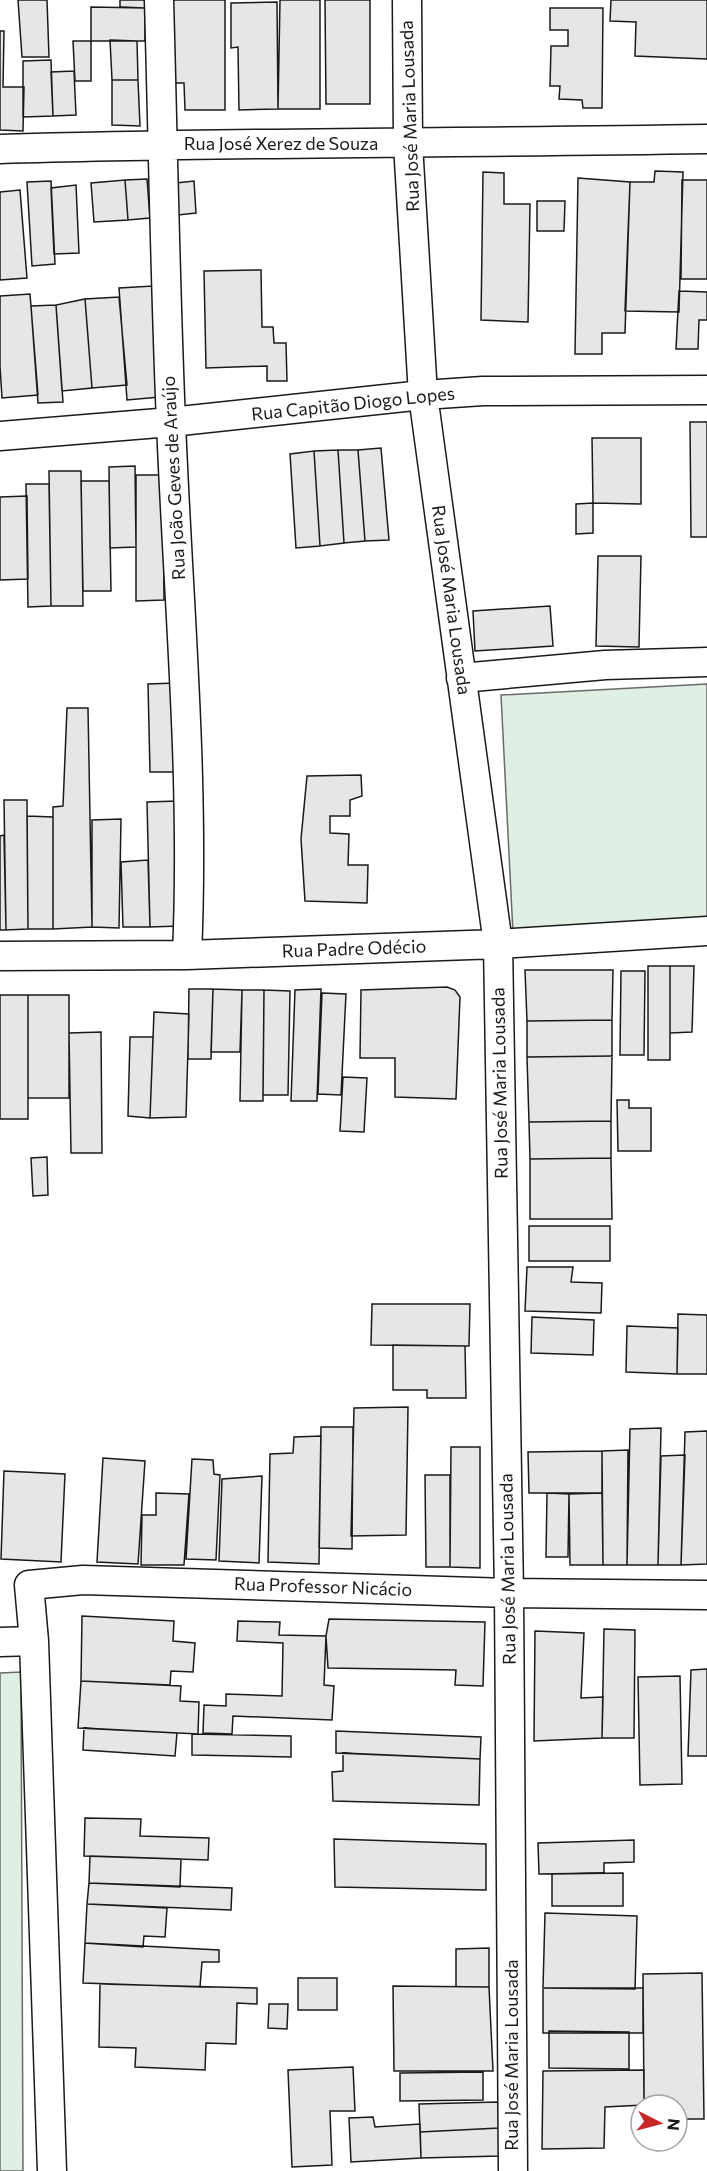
<svg xmlns="http://www.w3.org/2000/svg" width="707" height="2171" font-family="Commissioner,sans-serif">
<style>
.green{fill:#e0efe3;stroke:#6a6a6a;stroke-width:1.5}
.building{fill:#e6e6e6;stroke:#1a1a1a;stroke-width:1.5}
.lines{fill:none;stroke-linecap:round;stroke-linejoin:round}
.street-casing{stroke:#1a1a1a;stroke-width:31}
.street{stroke:#fff;stroke-width:28}
.labels{text-anchor:middle;stroke-width:4.5;stroke-linejoin:round;paint-order:stroke}
.street-label{font-size:18px;fill:#1a1a1a;stroke:#fff}
</style>
<rect width="100%" height="100%" fill="#fff"/>
<path class="green" d="M707,684V922L513,933L501,695Z
M21,1672L23,2171H0V1673Z"/>
<path class="building" d="M18,0H47L49,57H22Z
M120,0H145V8L120,7Z
M171,0H225V110H185L184,83H171Z
M280,0H320V109H278Z
M325,0H370V104H326Z
M611,0H707V59L635,56L636,22L610,21Z
M277,2L278,109L239,110L238,47L231,48V3Z
M91,7L145,8V41H91Z
M550,8H603L602,108H583L582,100L559,99L560,86H550L551,46H568V30H550Z
M0,31H4L3,87H24L23,131L0,130Z
M110,40L137,41L138,80H112Z
M73,41H91V81H75Z
M51,60L53,116L23,117V61Z
M74,71L76,115L53,116L51,72Z
M112,80H138L140,126L112,125Z
M655,171L683,172L679,312L625,311L630,182H654Z
M483,172L504,173V204H530L528,322L481,320Z
M578,178L630,182L625,333H602V354H575Z
M147,179L150,218L128,220L125,180Z
M125,180L128,220L94,222L91,183Z
M682,180H707V279H681Z
M51,181L55,264L32,266L27,182Z
M194,181L196,213L178,215L176,183Z
M76,185L79,253L54,254L51,188Z
M20,190L27,278L0,280V192Z
M537,201H565L564,231H537Z
M261,270L262,327H273L274,343H286L287,381H267V366L206,368L204,271Z
M153,286L160,397L127,400L119,288Z
M679,291L707,292V320H699L698,349H676Z
M30,294L38,395L2,398L0,366V296Z
M119,297L127,385L92,388L85,299Z
M85,299L92,388L62,391L56,305Z
M56,305L63,402L38,403L31,306Z
M690,422H707V537H691Z
M592,438H641V504L593,503Z
M381,448L389,540L365,541L358,450Z
M338,450L344,543L320,546L314,451Z
M338,450H358L365,541L344,543Z
M314,451L320,546L296,548L290,454Z
M135,466L136,547L110,548L109,467Z
M49,471H81L83,606H51Z
M136,475H163L164,600L136,601Z
M81,481H109L111,591H83Z
M26,484H49L51,606L28,607Z
M27,496L28,579L0,580V497Z
M593,503V533L576,534V504Z
M598,556H641L639,647L596,646Z
M550,606L553,646L475,651L473,611Z
M175,683L177,772H150L148,684Z
M67,708H88L92,927L53,929V807L63,806Z
M361,775L362,796L350,800V816H330V833L349,834L348,865H368L367,903L305,901L301,839L307,776Z
M4,800H27L28,929L6,930Z
M177,801L179,926L150,927L147,802Z
M27,816L53,817V929H28Z
M121,819L119,928L92,927V820Z
M4,835L6,930H0V836Z
M148,860L150,927H123L121,862Z
M648,966H670V1060H648Z
M670,966H694L692,1032L670,1033Z
M525,970H613L612,1020L527,1021Z
M621,971H645L644,1055H620Z
M447,987L455,990L460,997L456,1099L395,1097V1058H360L361,990Z
M189,989H213L211,1059H188Z
M213,989L242,990L240,1052H211Z
M321,989L317,1101H291L295,990Z
M242,990H264L263,1101H240Z
M264,990L290,991L288,1095H263Z
M322,993L346,994L341,1095L318,1094Z
M0,995H28V1119H0Z
M28,995H69V1098H28Z
M154,1012L189,1014L186,1117L150,1118Z
M612,1020V1056L527,1057V1021Z
M101,1032L102,1153H71L69,1033Z
M130,1037H153L150,1118L128,1116Z
M612,1056L611,1121L529,1122L527,1057Z
M343,1077L367,1078L364,1132L340,1131Z
M617,1100H629V1108H651V1151H618Z
M611,1121V1158L530,1159L529,1122Z
M47,1157L48,1195L33,1196L31,1158Z
M611,1158L612,1219H530V1159Z
M529,1226H610V1261H529Z
M527,1267H573L571,1282L602,1283L601,1313L525,1311Z
M372,1304H470L469,1346L371,1345Z
M678,1314L707,1315V1374H677Z
M532,1317L594,1320L593,1355L531,1353Z
M627,1326L678,1328L677,1374L626,1372Z
M393,1345L465,1346L466,1398H427V1390H393Z
M408,1407L406,1535L351,1536L354,1408Z
M321,1427H353L352,1549L319,1548Z
M661,1428L658,1565H627L630,1429Z
M707,1431V1564L681,1565L685,1432Z
M321,1436L319,1564L268,1562L270,1454L293,1453L294,1437Z
M451,1447H480V1568L450,1567Z
M628,1450L627,1565H603L602,1451Z
M602,1451V1493H529L528,1452Z
M685,1455L681,1565H658L661,1456Z
M103,1458L145,1461L138,1564L97,1562Z
M192,1459L213,1460L214,1474L220,1475L216,1560L186,1559Z
M4,1471L65,1474L61,1562L1,1559Z
M425,1475H450V1567H426Z
M262,1476L259,1563L219,1561L222,1479Z
M156,1493L189,1494L184,1565H141L142,1515H156Z
M547,1493L569,1494L568,1557H546Z
M602,1493L603,1565H570L569,1494Z
M82,1616L174,1621L173,1641L195,1643L193,1672L171,1671L170,1685L81,1681Z
M329,1619L485,1622L483,1686L455,1685L456,1670L328,1668L326,1636Z
M238,1621L280,1622L279,1635L326,1636L324,1685L334,1686L332,1720L233,1716L232,1734L203,1733L204,1705L226,1706V1694L282,1696L283,1643L237,1641Z
M604,1629L635,1630L634,1738H602Z
M535,1631L584,1633L581,1698L603,1697L602,1738L534,1741Z
M707,1669V1756H688L691,1670Z
M680,1676L682,1784L640,1785L638,1677Z
M81,1681L181,1686L180,1701L199,1702L198,1734L78,1728Z
M84,1728L177,1733L175,1756L83,1750Z
M336,1731L481,1737L480,1759L336,1753Z
M192,1734L291,1736V1757L192,1755Z
M343,1753L480,1759L479,1805L333,1801L332,1772L343,1771Z
M85,1818L141,1819L140,1836L209,1838L208,1860L84,1856Z
M334,1839L486,1844V1890L335,1887Z
M634,1840V1862L604,1863V1873L539,1874L538,1843Z
M90,1856L181,1859L180,1887L89,1883Z
M623,1873V1906H552V1874Z
M89,1883L232,1888L231,1910L87,1904Z
M87,1904L167,1908L165,1937L144,1936L143,1947L85,1943Z
M545,1913L637,1916L635,1989L543,1988Z
M85,1943L219,1950V1962H202L200,1987L83,1983Z
M489,1948V1987H456V1949Z
M702,1973L704,2119H677V2105H644L643,1974Z
M298,1978H337V2010H298Z
M100,1984L257,1988V2004L237,2003L236,2044L206,2043L205,2070L135,2067L136,2048L99,2047Z
M393,1986L489,1987L493,2071H394Z
M543,1988H643V2033H543Z
M269,2004H288L287,2029L268,2028Z
M549,2031L629,2032V2069L549,2068Z
M353,2067L355,2111H330L332,2165L292,2167L288,2070Z
M644,2070V2105L605,2107L604,2148L542,2149L543,2071Z
M483,2072V2100L400,2101V2073Z
M498,2102L499,2128L420,2132L419,2104Z
M373,2117L375,2127L420,2124L421,2158L351,2162L349,2118Z
M499,2128L500,2156L421,2158L420,2132Z"/>
<g class="lines">
<g class="street-casing">
<path id="street" d="M159,0C163,141 165,282 171,422C178,600 195,777 187,955
M407,0L408,144L423,395L498,944L509,1593L513,2171
M0,149C236,142 471,143 707,139
M0,436L171,422L423,395L483,391L707,390
M461,678L605,665L707,662
M0,956L187,955L498,944L707,931
M0,1642L34,1641
M52,2171L34,1641L29,1585L83,1580L509,1593L707,1595"/>
</g>
<use href="#street" class="street"/>
</g>
<g class="labels">
<g class="street-label">
<text transform="translate(410 116) rotate(-92)" y="6">Rua José Maria Lousada</text>
<text x="281" y="150">Rua José Xerez de Souza</text>
<text transform="translate(353 404) rotate(-6)" y="6">Rua Capitão Diogo Lopes</text>
<text transform="translate(174 478) rotate(-93)" y="6">Rua João Geves de Araújo</text>
<text transform="translate(451 600) rotate(82)" y="6">Rua José Maria Lousada</text>
<text transform="translate(354 949) rotate(-2)" y="6">Rua Padre Odécio</text>
<text transform="translate(500 1083) rotate(-91)" y="6">Rua José Maria Lousada</text>
<text transform="translate(508 1569) rotate(-91)" y="6">Rua José Maria Lousada</text>
<text transform="translate(323 1587) rotate(2)" y="6">Rua Professor Nicácio</text>
<text transform="translate(512 2055) rotate(-90)" y="6">Rua José Maria Lousada</text>
</g>
</g>
<g transform="translate(659 2123) rotate(96)"><circle r="28" fill="#ffffff" stroke="#a3a3a3" stroke-width="1.5"/>
<path d="M0-4.5L10 22L0 15L-10 22Z" fill="#c62828"/>
<text y="-9" font-size="16" font-weight="bold" text-anchor="middle" fill="#1a1a1a">N</text>
</g>
</svg>
